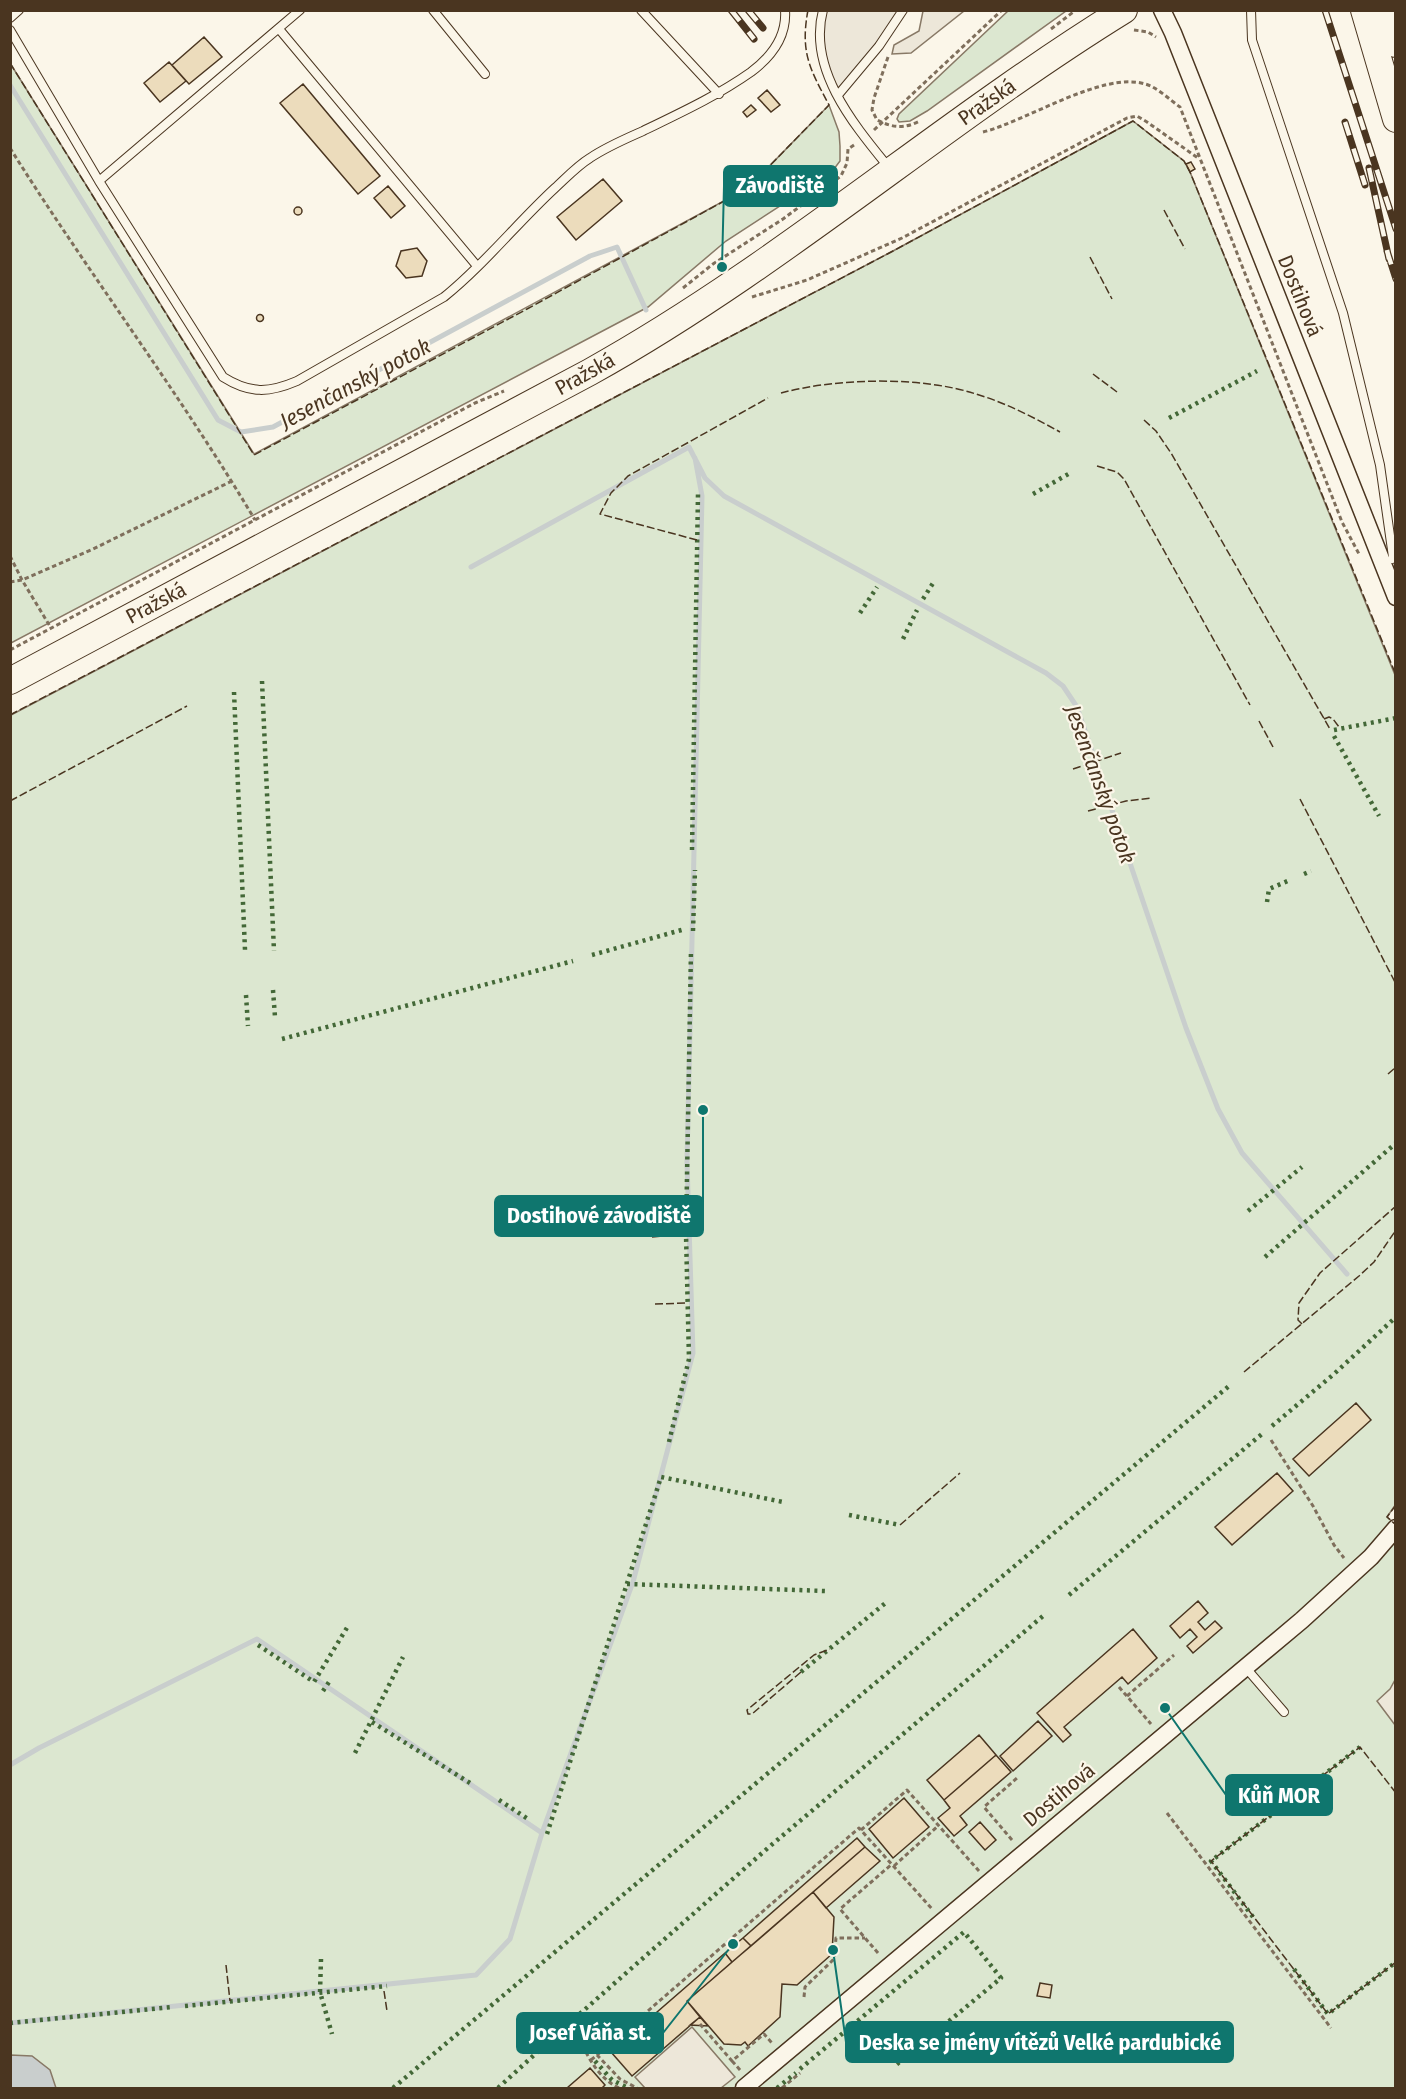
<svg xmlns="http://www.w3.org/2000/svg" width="1406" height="2099" font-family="'Fira Sans Condensed',sans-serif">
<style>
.green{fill:#dce7d0;stroke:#887966;stroke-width:1.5}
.parking{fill:#ede7d9;stroke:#887966;stroke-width:1.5}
.water{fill:#c9cecd;stroke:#887966;stroke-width:1.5}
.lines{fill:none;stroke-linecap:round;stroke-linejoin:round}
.stream{stroke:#c9cecd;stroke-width:5}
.building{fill:#ecdcbc;stroke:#4a3520;stroke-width:1.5}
.service-casing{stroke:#4a3520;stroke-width:10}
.minor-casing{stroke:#4a3520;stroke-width:19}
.primary-casing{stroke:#4a3520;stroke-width:28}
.path{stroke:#7f6f5c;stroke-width:3;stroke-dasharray:4.5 3;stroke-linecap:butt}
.service{stroke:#fbf6e9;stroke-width:8}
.minor{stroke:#fbf6e9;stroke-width:16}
.primary{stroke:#fbf6e9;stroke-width:26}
.rail-casing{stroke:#4a3520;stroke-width:7}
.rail{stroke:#fbf6e9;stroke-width:4.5;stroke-dasharray:14;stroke-linecap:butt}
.hedge{stroke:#436837;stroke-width:4.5;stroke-dasharray:3 4.5;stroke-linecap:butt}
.fence{stroke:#4a3520;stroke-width:1.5;stroke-dasharray:8 3;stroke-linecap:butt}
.labels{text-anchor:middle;stroke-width:4.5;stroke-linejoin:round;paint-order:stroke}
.street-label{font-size:21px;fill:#4a3520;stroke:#fbf6e9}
.water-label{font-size:22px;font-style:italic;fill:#4a3520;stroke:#fbf6e9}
.leader{fill:none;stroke:#0f766e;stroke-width:2}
.callout-dot{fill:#0f766e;stroke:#fbf6e9;stroke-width:2}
.callout{fill:#0f766e;stroke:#0f766e;stroke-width:2}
.callout-label{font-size:22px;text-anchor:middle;font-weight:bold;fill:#fff}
</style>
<rect width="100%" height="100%" fill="#fbf6e9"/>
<path class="green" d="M1008,11H1066L927,111L910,121L899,122L897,119L899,114Z
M10,63L254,454L748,188L829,105L839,132L840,146V161L831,173L726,241L648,307L11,643Z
M1133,121L1184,161L1190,172L1395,675L1396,1504L1387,1517L1396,1525L1395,2088H11V715L893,251Z"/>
<path class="parking" d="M823,11H903L838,95L821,54Z
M923,11H964L911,53L892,54L894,45L919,31Z
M1395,1680V1725L1377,1701L1390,1689Z
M692,2027L735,2077L721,2088H645L635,2077Z"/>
<path class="water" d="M10,2055L32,2056L50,2070L56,2088H11Z"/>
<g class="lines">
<path class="stream" d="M10,85L218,420L241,432L273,427L590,256L617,247L646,310
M471,567L689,447L705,478L724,496L1046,673L1063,686L1077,707L1186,1028L1218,1109L1242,1153L1347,1274
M10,1765L39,1748L257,1639L542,1833
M10,2023L476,1975L510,1939L542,1833L633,1582L693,1353L687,1162L702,496L695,458"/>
</g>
<path class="building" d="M204,37L222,57L189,84L172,65Z
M169,62L186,81L160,102L144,83Z
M303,84L380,176L358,194L280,103Z
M767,90L780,105L771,112L758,98Z
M751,105L756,110L747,117L743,112Z
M1191,162L1195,169L1190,172L1186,164Z
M603,179L622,201L576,240L557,217Z
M388,186L405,206L391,218L374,198Z
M294 211a4 4 0 1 1 8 0a4 4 0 1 1-8 0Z
M417,248L427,261L422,276L406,278L396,266L401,251Z
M256.5 318a3.5 3.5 0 1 1 7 0a3.5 3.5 0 1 1-7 0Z
M1356,1403L1371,1420L1309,1476L1293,1459Z
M1277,1473L1293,1491L1232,1545L1215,1527Z
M1198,1601L1208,1613L1198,1622L1205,1630L1215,1621L1222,1628L1193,1653L1187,1646L1197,1637L1190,1629L1180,1638L1170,1626Z
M1133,1629L1157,1658L1128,1684L1122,1677L1064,1727L1071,1735L1063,1742L1037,1713Z
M1038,1721L1052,1736L1013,1771L1000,1756Z
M979,1735L996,1755L944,1800L927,1780Z
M996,1755L1011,1772L960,1816L967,1825L954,1836L938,1818L950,1808L944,1800Z
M904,1798L929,1827L893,1858L869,1829Z
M980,1822L996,1840L985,1850L969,1832Z
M857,1838L865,1847L751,1946L743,1938Z
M865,1847L880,1861L826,1908L813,1892Z
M813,1892L834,1917L832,1954L797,1985L782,1984L780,2017L748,2046L745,2042L741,2045L724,2044L687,2001Z
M743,1938L751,1946L732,1962L725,1953Z
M725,1953L732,1962L687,2001L700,2017L632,2076L611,2052Z
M1040,1983L1052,1985L1050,1998L1037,1996Z
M700,2017L708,2026L690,2025Z
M590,2068L605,2085L602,2088H567Z"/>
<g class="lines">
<g class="service-casing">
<path id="service" d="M433,10L485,74
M641,10L719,94
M823,10C807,70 855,126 890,169
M1251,10L1252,40L1343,313L1380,465L1393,557L1392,559
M10,18L19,10
M279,29L477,266
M10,30L99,181L223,377C250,394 269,393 297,381L444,297C484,265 517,223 555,188C566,178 577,166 590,158C606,147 625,139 643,131C680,113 717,96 751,72C771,57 787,36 785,10
M838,95L879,46L903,10
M99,181L300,10
M1246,1668L1284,1712"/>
</g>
<g class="minor-casing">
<path id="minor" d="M1162,10L1173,33L1396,597
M744,2088L1302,1620L1371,1557L1396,1528"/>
</g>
<g class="primary-casing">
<path id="primary" d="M1364,10L1396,119
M1389,10L1396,44
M10,681L590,372C779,267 941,123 1124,10"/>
</g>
<path class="path" d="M1051,29L1076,10
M1134,30L1148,32L1156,37
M888,57L874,98L872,110L877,120C893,128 904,129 920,121
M874,130L1002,10
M983,132C1027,121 1102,71 1145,84C1157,87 1170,100 1180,107L1342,522L1359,554
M10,148C89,274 179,392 255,520
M683,288L713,264L783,219L841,176L847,163L848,149L854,145
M752,297L807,280L902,238L1127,118L1137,116L1147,122L1198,158
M10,556L22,580L51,628
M10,582L22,580L93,549L232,481
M10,650L475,403L504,391
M1271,1440L1313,1506L1334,1545L1344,1558
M1119,1687L1151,1724
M1127,1696L1174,1655
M1167,1813L1331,2028
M861,1830L907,1790L979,1871
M1012,1840L984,1807L1017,1778
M894,1866L938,1826
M878,1953L840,1909L892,1864
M804,1997L805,1987L834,1959L836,1938H865
M700,2024L732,2061L764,2034L772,2043
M573,2025C584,2048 594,2076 619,2088
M597,2055L859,1828L933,1910
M591,2060L597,2055L620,2079L637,2088
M732,2061L741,2071
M782,2088L800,2073"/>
<use href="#service" class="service"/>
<use href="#minor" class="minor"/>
<use href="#primary" class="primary"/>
<g class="rail-casing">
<path id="rail" d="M731,10L754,39
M748,10L763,28
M1325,10L1396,229
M1345,122L1365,185
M1369,168L1389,259
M1387,251L1396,279"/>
</g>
<use href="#rail" class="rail"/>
<path class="hedge" d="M1169,418L1257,371
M1033,494L1072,472
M923,599L935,580
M860,613L877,587
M903,639L917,610
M262,681L274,951
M234,692L245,950
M1334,730L1396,718
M1334,736L1379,816
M692,850L698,494
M1304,874L1311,871
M1267,902L1269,889L1290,880
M693,931L695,870
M592,955L685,929
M273,990L275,1017
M246,995L248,1026
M282,1039L573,961
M1248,1211L1302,1167
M1265,1257L1396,1143
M1272,1426L1334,1374L1396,1317
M669,1442L689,1359L686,1234L691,950
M849,1515L900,1525
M627,1584L825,1591
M1069,1595L1262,1434
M258,1645L314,1682L348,1626
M801,1672L888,1601
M323,1691L331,1679
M372,1722L470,1783
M355,1753L403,1657
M499,1800L528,1819
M547,1834L661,1477L783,1502
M1253,1917L1211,1861L1360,1747
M321,1959L320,1992L332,2034
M1294,1969L1328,2014L1396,1962
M185,2006L387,1986
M574,2019L769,1847L1043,1616
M10,2023L173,2007
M595,2061L612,2080L628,2088
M800,2069L964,1932L1001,1978L896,2065
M393,2088L1229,1386
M498,2088L567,2025
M777,2088L796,2073"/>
<path class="fence" d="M10,63L254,455L527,309L748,188L829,105C810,69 800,53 808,10
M1164,210L1185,249
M1090,257L1112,299
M1093,374L1117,392
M781,393C837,378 921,376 976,394C1006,403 1033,417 1060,432
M1144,420L1156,431L1171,453L1330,729
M1097,466L1117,472L1124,479L1250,705
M697,540L600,514L611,493L628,476L768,398
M10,715L893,251L1133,121L1184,161L1190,172L1396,675
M1324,719L1329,717L1333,719L1339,727
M1259,721L1273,747
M1073,769L1121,753
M1300,799L1396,984
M10,801L187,706
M1088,811L1126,801L1152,798
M1388,1074L1396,1067
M652,1237L686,1234
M655,1304L688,1303
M1302,1324L1298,1320L1299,1303L1320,1273L1396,1206
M1244,1372L1359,1276L1374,1262L1396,1230
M1396,1505L1387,1517L1396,1525
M900,1525L960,1473
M801,1672L752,1714H748L747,1710L814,1655L830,1649
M1396,1793L1360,1747L1211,1861L1328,2014L1396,1962
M226,1965L230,2001
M384,1991L387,2011"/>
</g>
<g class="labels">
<g class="street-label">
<text transform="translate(987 102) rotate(-35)" y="7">Pražská</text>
<text transform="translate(1300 296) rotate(68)" y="7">Dostihová</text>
<text transform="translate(585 374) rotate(-29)" y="7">Pražská</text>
<text transform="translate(156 603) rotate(-28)" y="7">Pražská</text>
<text transform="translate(1059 1795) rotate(-40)" y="7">Dostihová</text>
</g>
<g class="water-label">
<text transform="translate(355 383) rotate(-28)" y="8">Jesenčanský potok</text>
<text transform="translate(1101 784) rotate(70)" y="8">Jesenčanský potok</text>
</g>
</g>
<path class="leader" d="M722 267L724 186M703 1110L703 1216M1165 1708L1226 1795M733 1944L663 2033M833 1950L846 2042"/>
<g class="callout-dot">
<circle cx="722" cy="267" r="6"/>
<circle cx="703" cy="1110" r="6"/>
<circle cx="1165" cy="1708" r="6"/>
<circle cx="733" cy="1944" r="6"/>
<circle cx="833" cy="1950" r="6"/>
</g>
<g class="callout">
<rect x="724" y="166" width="113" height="40" rx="6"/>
<rect x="495" y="1196" width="208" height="40" rx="6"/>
<rect x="1226" y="1775" width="106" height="40" rx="6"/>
<rect x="517" y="2013" width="146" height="40" rx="6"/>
<rect x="846" y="2022" width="387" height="40" rx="6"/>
</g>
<g class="callout-label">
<text x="780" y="193">Závodiště</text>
<text x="599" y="1223">Dostihové závodiště</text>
<text x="1279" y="1803">Kůň MOR</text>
<text x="590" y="2040">Josef Váňa st.</text>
<text x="1040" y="2050">Deska se jmény vítězů Velké pardubické</text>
</g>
<rect width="1406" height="2099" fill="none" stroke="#4a3520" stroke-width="24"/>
</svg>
